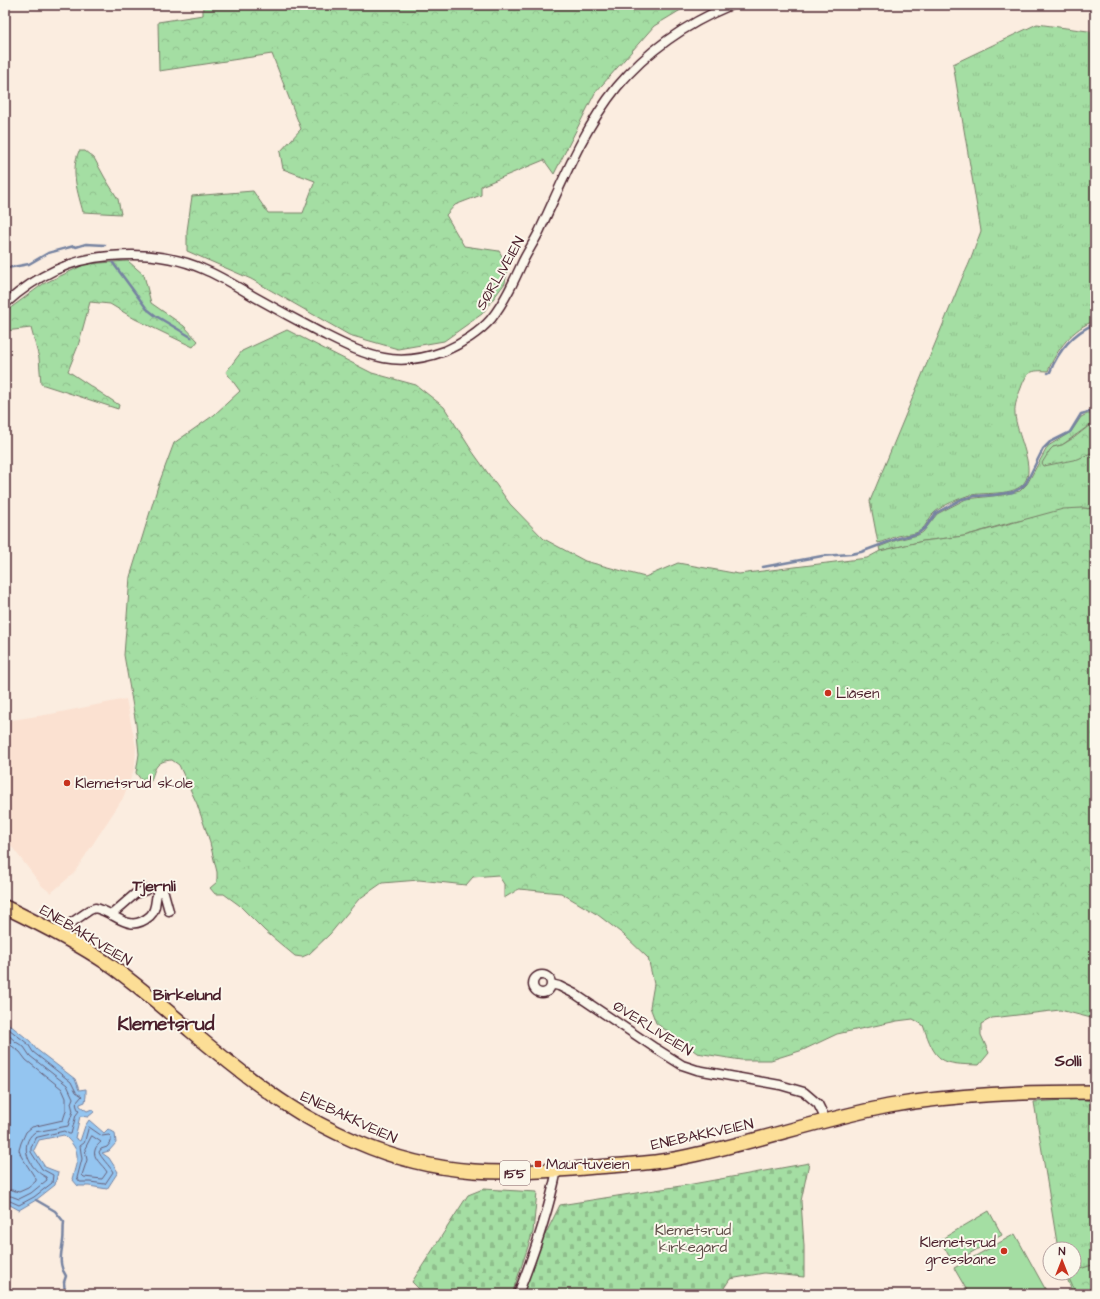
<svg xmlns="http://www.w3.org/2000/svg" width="1100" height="1299" font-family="'Architects Daughter',sans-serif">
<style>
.built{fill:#fbe1d1}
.grass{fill:url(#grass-tufts);stroke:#777e67}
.forest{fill:url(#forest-crowns);stroke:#777e67}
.cemetery{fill:url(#cemetery-stones);stroke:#777e67}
.garden{fill:#a4dea3;stroke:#777e67}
.water{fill:#94c5f0;stroke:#7683a1}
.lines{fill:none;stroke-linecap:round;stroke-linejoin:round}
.shore{stroke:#68617a;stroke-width:1}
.stream{stroke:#7683a1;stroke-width:2.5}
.minor-casing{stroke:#4a1f2b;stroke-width:11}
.primary-casing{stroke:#4a1f2b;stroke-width:16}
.minor{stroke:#fbf7ec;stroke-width:8}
.primary{stroke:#fcde96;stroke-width:13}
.poi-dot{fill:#c8321e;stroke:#fbf7ec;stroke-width:1.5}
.labels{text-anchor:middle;stroke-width:4;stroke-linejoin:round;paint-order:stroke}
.shield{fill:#fbf7ec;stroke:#7f6065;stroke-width:1}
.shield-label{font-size:14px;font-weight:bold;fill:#4a1f2b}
.street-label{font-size:15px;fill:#4a1f2b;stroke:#fbf7ec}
.poi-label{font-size:15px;fill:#4a1f2b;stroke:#fbf7ec;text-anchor:start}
.park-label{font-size:15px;fill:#604f49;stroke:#fbf7ec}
.neighbourhood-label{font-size:16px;font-weight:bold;fill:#4a1f2b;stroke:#fbf7ec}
.district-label{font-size:19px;font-weight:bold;fill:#4a1f2b;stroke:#fbf7ec}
</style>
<defs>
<pattern id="grass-tufts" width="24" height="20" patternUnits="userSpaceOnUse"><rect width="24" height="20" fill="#a4dea3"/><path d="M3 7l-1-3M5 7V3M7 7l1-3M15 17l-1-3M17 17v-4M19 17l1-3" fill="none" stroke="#8fbe8c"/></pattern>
<pattern id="forest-crowns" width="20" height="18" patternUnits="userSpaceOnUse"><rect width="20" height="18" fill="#a4dea3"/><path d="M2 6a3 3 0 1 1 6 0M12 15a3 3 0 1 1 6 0" fill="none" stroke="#8fbe8c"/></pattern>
<pattern id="cemetery-stones" width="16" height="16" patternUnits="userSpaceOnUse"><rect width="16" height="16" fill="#a4dea3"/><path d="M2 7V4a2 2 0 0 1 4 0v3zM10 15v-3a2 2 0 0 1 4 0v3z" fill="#8fbe8c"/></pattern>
</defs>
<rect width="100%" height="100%" fill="#fbede0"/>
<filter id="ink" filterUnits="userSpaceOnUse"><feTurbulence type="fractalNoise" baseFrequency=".025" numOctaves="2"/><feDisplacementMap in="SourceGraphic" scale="8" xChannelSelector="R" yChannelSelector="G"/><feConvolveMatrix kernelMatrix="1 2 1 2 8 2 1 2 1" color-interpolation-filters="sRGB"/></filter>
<g filter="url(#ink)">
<path class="built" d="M126,699L136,747L135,767L123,798L74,873L51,893L42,886L5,838V721L51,714Z"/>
<path class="grass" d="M1037,24L1095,32V321C1073,327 1056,351 1048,371C1031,370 1027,371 1021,388C1018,396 1014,405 1015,414C1016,433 1034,463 1026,480C1016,499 981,490 964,497C954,501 939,507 932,515C928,520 926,526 921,530C915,535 906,534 898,536C891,538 885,542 878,543L870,501L963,276C971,262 975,246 981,231L953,64Z
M1087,414H1095L1094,422L1062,445L1053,447L1092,452L1095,451V509L1082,508L1009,523L964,536L923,541L880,551L879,547L897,540L918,535L923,532L937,514L966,499L1002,495L1020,491L1027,484L1048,446L1071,432L1081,417Z
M1080,1099L1095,1102V1294H1073L1065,1273H1074V1249H1058L1034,1102Z"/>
<path class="forest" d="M203,5H689L654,26L595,93L554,174L544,160L481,186V195L455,205L446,215L464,246L499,251L508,266L505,283L482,314L444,341L398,349L349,335L251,279L187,251V231L192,196L253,191L268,213H303L315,181L283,169L280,152L301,129L272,54L159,71L158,22L203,15Z
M79,151H85L94,158L105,178L118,199L121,214L83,212C78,193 70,171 79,151Z
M128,261L144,275L151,303L184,326L198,341L193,347L135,319L110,304L90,302L78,346L68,371L119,405L118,409L41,384L39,358L31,328L5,331V312L43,284L86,264Z
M287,330L372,373L416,385L444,407L472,451L510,504L544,539L585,561L645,577L678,563L739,574L867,558L880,551L923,541L964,536L1063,509L1082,508L1095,509V1019L1060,1010L992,1018L981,1024V1035L989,1053L979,1065C940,1064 936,1063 923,1025L913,1019L897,1021L837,1034L803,1050L771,1060H741L697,1053L656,1023L650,1007L654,984L648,958L624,935L598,915L561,893L519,889L504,898V884L498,875L473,877L466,885L419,880L382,883L359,899L330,934L309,954L302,957L295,956L265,931L239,905L224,894H215L210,888L217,882V872L209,839L197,804L179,765L172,760C156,761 155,768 151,781H142L136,773L139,754L136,724L124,655L130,577L158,486L174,443L214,415L240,391L226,372L242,351Z
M1095,421V451L1078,459L1044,466L1042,463L1050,450L1053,447L1062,445L1075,437Z
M1095,1264V1294H1076L1067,1274L1074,1273V1271Z"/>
<path class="cemetery" d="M809,1163L801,1201L804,1246V1277L764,1273L730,1279L720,1294H524L523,1289L543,1235H545L560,1205L687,1185Z
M483,1189L537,1192L533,1232L512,1294H424L412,1282L468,1195Z"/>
<path class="garden" d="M989,1211L1002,1235L953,1263L940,1240Z
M1015,1234L1048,1294H969L954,1268Z"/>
<path class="water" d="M5,1021L30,1041L36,1049L75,1079L79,1090L86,1089V1096L85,1102L80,1104V1106L87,1111L92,1109L94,1112L88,1117L80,1116L75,1138L80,1141L85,1126L89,1120L104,1133L108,1129L115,1133L116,1143L109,1151L102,1153L109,1158L118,1172L107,1189L89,1186H78L72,1179C78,1157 82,1152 64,1135L39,1140L34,1150L45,1167L58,1172L55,1185L36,1200L19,1210L10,1205L5,1208Z"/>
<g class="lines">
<path class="shore" d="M5,1026L28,1044L33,1052L71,1082L76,1092L82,1096L76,1103L77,1107L79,1111L76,1115L71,1134H69L64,1131L38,1137L35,1138L31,1148V1152L42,1169L53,1175L52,1183L34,1197L19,1205L10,1201L5,1203
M5,1032L16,1042L24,1047L30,1056L67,1085L73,1098L71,1103L73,1111L68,1126L35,1132C17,1145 30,1170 46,1177L47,1180L31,1193L19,1199L11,1196L5,1197
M5,1041L20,1052L26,1060L62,1089L66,1098V1111L63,1120L32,1127L26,1132L21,1143L19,1150L21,1156L36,1179V1181L28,1188L19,1192L12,1190L5,1191
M89,1127L102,1136L109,1135L111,1137V1142L107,1147L101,1149L99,1152C100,1157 110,1166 113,1172L105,1184L90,1182H80L77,1178L82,1159L80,1146L84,1143Z
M92,1136L101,1142C99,1144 96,1146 95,1150C92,1158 103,1165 107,1172L102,1179L84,1177L82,1175L87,1160L85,1149Z"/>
<path class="stream" d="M113,263L147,309L156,316L191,337
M7,268L29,264L48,253L74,246L76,247L86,244L105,245
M1048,373L1050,372C1058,351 1074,332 1095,324
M763,567L822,556L851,554L861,552L899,538L917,534L925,528L936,513L962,499L975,496L993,495L1013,492L1021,488L1026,483L1043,449L1050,442L1070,432L1081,414L1089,412H1095
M36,1200L55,1211L64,1222C63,1228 64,1235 63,1241C61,1255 58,1264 66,1276L64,1282L65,1294"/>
<g class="minor-casing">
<path id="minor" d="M5,304C36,276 69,259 110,256C141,253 174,256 203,269C220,276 236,286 253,296C276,309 300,322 323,334C343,344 362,354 384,358C404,362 426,358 445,351C461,344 480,332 491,319C505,301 514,281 523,261C528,251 534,242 539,232C562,183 583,129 617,87C648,50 688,23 731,5
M111,915L135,894L146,890
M68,925L90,910L95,908C116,912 128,935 150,916C159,908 153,892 161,888L163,889L169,911
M533 984a9 9 0 1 1 18 0a9 9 0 1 1-18 0Z
M551,984L559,986L575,994L655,1048L682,1065L697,1070L780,1085L804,1092L818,1104L823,1114L824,1121
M518,1294C534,1254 548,1213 557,1170"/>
</g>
<g class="primary-casing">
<path id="primary" d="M5,907C40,924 76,942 108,964C137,984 164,1008 191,1031C222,1057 255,1084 289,1106C310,1120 334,1132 357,1142C439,1178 508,1175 595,1167C626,1165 658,1163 689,1156C756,1142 821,1119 889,1106C957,1094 1026,1092 1095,1092"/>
</g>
<use href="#minor" class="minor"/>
<use href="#primary" class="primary"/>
</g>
</g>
<g class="poi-dot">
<circle cx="828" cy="693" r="4"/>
<circle cx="67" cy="783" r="4"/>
<rect x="534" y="1160" width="8" height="8" rx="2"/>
<circle cx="1004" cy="1251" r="4"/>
</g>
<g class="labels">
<rect class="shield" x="500" y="1161" width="30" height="24" rx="3"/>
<g class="shield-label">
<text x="515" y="1178">155</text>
</g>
<g class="street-label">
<text transform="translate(500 273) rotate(-60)" y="5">SØRLIVEIEN</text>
<text transform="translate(86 935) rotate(31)" y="5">ENEBAKKVEIEN</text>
<text transform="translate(653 1028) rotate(32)" y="5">ØVERLIVEIEN</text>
<text transform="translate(349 1117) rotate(25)" y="5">ENEBAKKVEIEN</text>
<text transform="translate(702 1134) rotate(-12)" y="5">ENEBAKKVEIEN</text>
</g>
<g class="poi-label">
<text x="836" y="698">Liåsen</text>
<text x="75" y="788">Klemetsrud skole</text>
<text x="546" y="1169">Maurtuveien</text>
<text x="996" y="1247" text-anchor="end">Klemetsrud<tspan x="996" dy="17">gressbane</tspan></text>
</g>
<g class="park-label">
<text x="693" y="1235">Klemetsrud<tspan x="693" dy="17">kirkegård</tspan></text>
</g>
<g class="neighbourhood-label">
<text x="154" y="891">Tjernli</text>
<text x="187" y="1000">Birkelund</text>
<text x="1068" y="1066">Solli</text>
</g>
<g class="district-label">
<text x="166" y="1030">Klemetsrud</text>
</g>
</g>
<rect width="1100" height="1299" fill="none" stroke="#fbf7ec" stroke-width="20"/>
<rect x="10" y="10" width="1080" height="1279" fill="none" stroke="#4a1f2b" stroke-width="1.5" filter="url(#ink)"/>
<g transform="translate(1062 1261)"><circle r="19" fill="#fbf7ec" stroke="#b4a19f"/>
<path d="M0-3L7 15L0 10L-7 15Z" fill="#c8321e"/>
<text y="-6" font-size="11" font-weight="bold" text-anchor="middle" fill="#4a1f2b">N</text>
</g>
</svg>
